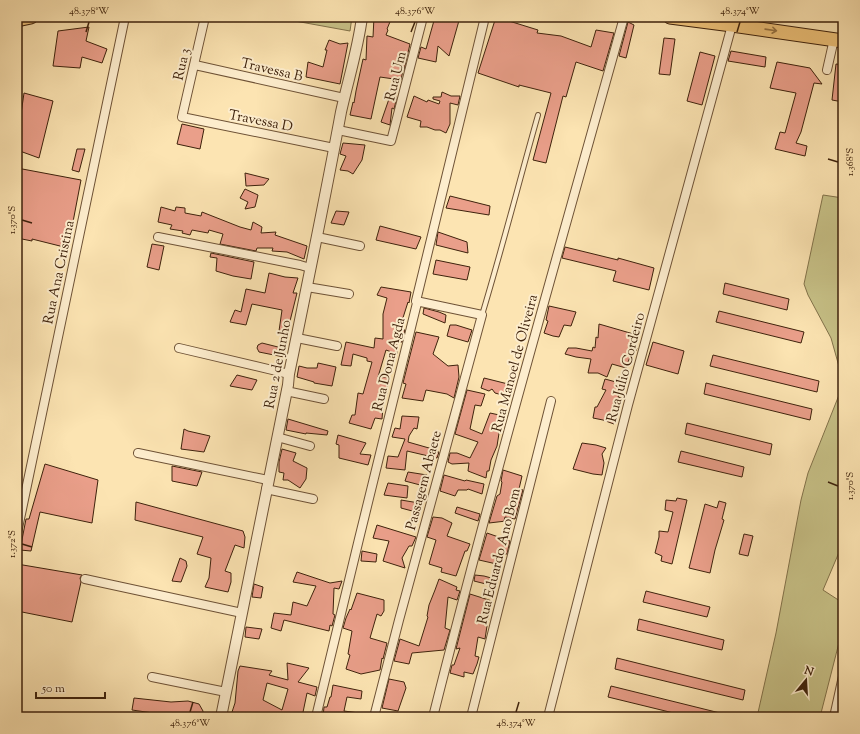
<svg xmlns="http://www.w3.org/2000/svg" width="860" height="734" font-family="'Sorts Mill Goudy',serif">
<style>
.green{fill:#c7c187;stroke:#82724a}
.building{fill:#ea9f8a;stroke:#3e220c;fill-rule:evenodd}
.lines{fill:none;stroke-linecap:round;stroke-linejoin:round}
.service-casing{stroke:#6e5236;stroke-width:6}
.minor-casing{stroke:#6e5236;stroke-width:10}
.tertiary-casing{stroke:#6e5236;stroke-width:12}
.trunk-casing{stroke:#3e220c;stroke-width:15}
.service{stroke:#fdedcd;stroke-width:4}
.minor{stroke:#fdedcd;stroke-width:8}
.tertiary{stroke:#fdedcd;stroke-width:10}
.trunk{stroke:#eec279;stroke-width:13}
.oneway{stroke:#967242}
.ticks{fill:none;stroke:#3e220c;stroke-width:1.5}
.labels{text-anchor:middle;stroke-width:4;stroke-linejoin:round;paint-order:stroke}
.street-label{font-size:14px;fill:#3e220c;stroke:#fdedcd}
.neatline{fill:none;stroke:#3e220c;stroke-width:1.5}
.ticks-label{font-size:10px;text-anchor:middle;fill:#3e220c}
</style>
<rect width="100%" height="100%" fill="#fce4b2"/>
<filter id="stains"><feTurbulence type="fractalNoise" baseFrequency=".005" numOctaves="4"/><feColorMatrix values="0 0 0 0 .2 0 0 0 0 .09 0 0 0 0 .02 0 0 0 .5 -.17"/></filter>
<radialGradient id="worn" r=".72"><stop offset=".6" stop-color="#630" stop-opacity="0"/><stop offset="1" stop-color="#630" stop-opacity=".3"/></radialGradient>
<path class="green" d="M273,17H352L350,31Z
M823,195L843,198V543L823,590L843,603V627L820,717H757L776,633L801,500L808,473L839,395L840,370L831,338L808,295L804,284Z"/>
<path class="building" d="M374,17H392L387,29L388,30L386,35L410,44L404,70H403L401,80L380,77L371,119L350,115L353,102L354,103L356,91L363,59L366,60L367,36L373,37Z
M435,17H460L449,56L438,46L436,62L418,58L421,47L426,49Z
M496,17L538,30L537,33L561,36L591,47L596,30L614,33L603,71L576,62L566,97L563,96L546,163L533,160L551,93L519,85V87L478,73Z
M628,22L634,25L626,58L619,56Z
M89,27L86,41L107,49L102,63L82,57L80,68L53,66L58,31Z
M664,38L675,39L670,75L659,74Z
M329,40L340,44L348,43L340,84L306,77L308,62L323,67L327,50H325Z
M731,51L766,57L765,67L728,61Z
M700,52L715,56L702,105L687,101Z
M777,62L810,68L822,84L814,83L801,132L796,143L807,146L805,156L775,149L780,132L785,133L796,93L770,88Z
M836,64L843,65V102L832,100Z
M442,92L451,96H460L458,105L450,103V124L446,133L440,130H435L427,127H420L421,121L407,117L414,96L427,102L428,100L439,104L440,101L433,99V97H441Z
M24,93L53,101L39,158L17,150V142Z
M390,96L397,97L394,109L392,108L390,125L381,122Z
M182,124L204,129L200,149L177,144Z
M343,143L365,145L362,160L353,174L348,171L340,170L346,156L340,154Z
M77,149H85L79,172L72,170Z
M17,168L81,180L68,248L32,239V241L17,238Z
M245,173L269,179L264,185L246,186Z
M245,189L258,195L255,207L245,209L248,202L240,198Z
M450,196L490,206L489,215L446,208Z
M161,207L175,211L176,207L185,208V213L201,216L202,212L240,227L251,230L253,222L262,227L261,233L276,232L275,235L307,246L304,259L287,252L272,251L273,248H257L256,251L220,244L223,234L209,230L208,233L192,230L190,235L182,233L183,231L170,229L172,225L158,222Z
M336,211L349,212L344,225L331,223Z
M380,226L421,237L416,249L376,240Z
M438,232L467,242L468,253L436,245Z
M152,244L164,246L159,270L147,267Z
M565,247L618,260V258L654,268L649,290L613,281L616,271L562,258Z
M211,253L254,262L251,279L233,276L216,271L217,258L210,257Z
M436,260L470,267L467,280L433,274Z
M269,273L285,277L298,278L293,293H297L287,333L279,331L282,310L252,304L246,325L230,322L235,310L241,312L246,289L265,293Z
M725,283L789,299L787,310L723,294Z
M381,287L411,292L409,303L408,302L401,324H402L401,330H405L402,342H397V354L386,350L378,377H388L387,394H384L382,419L375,418L371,429L349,423L352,415H355L358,393L363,394L372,362L367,361V358L353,354L351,366L341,365L346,342L374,348L375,338L383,339V314L387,298L377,295Z
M549,306L576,312L571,326L564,325L559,337L553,336L544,333L548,321L546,320Z
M424,308L439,312L446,315L445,323L423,314Z
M719,311L804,332L801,343L716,322Z
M599,324L637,335L636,347L637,348L634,355L631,354L626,368L612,364L607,377L598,373H588L591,359L576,357L565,354L568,348H576L592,351L593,347L595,348L596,337L598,338Z
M450,325H456L472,330L468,342L447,336Z
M416,332L439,337L433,354L448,366L458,365L459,377L454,398L447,394L426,390L423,401L402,398L406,384L403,383Z
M653,342L684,351L678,374L646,365Z
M262,343L286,349L284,357L259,352L257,348L258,345Z
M713,355L819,381L817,392L710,366Z
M318,363L336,367L332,386L314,383V382L297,377L299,366L307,368H317Z
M237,375L257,380L252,390L230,386Z
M484,378L508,384L506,396L495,393L492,389L489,391L481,388Z
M605,379L616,382H625L618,397L622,398L619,409L616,408L614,424L603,420L593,418L595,407H597L606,390L602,389Z
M706,383L812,409L810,420L704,394Z
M467,390L485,394L481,406L475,405L470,429L482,434L490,413L504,416L500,427L497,446L491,460L489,471H487L486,478L468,471L469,463L452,464L448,462L450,453H457L470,458L478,442L455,434Z
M402,416L419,417L417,429L414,428L409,436L408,442L436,450V452H439L437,458L407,451L405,470L386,468L388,456L398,457L405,439L392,437L395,428L400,429Z
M288,419L328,431L327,435L306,433V434L286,430Z
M687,423L772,444L770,455L685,434Z
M184,429L188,431L210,436L204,452L181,449Z
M338,435L366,443L360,454L371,455L368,465L339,458V445L336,444Z
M582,443L596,445L606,448L602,454L604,463L602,475L593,474L573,469Z
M282,449L296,453L293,461L307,468L306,479L300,488L288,480H283L284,473L279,472V462Z
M681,451L744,467L742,477L678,462Z
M45,464L98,480L92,523L40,512L31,551L20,550L26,519H29Z
M172,466L202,472L197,486L172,481Z
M503,470L522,476L519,489L523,490L515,519L505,517L504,521H506L489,523L497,496L500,494L502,482L501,481Z
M408,472L427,475L424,486L405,481Z
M444,475L465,481L466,480L484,484L482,494L468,489L467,490H458L455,496L440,491Z
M388,483L408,486L407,498L384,495Z
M677,498L687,500L672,564L661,561L662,556L655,553L659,537V531L668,532L673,512L665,510L666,500L676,501Z
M401,500L419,503L416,512L401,508Z
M719,501L726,503L722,519L724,520L715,550L710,573L689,568L705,504L717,508Z
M136,502L243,531L245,537L244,548L235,545L225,571L231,573V582L228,592L205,587L209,578L211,558L197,554L203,537L135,520Z
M457,507L480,514L478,521L455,513Z
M433,517L442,518L452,523L447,536L470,544L467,551H465L456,576L441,572L442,568L429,564L436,540L427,537Z
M377,525L416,537L412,546H409L402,558L405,568L383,561L389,541L373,538Z
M487,533L510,541L507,554H504L501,565L479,560Z
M744,534L753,536L748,556L739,554Z
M362,551L377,554L376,562L361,561Z
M180,558L186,561L187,566L181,582L172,581Z
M17,564L82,575L80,578L81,582L72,622L17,611Z
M297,572L330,583L342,581L339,589L334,588L333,614L335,615L332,626L330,625L329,631L284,620L281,631L271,628L274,613L291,615L293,602L307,606L316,586L293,582Z
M475,575L484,576L495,579L494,586L474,581Z
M439,579L457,587L456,590L460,591L457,600L448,597L445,628L450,630L444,650L412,653L409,664L394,661L400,639L419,646L428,617L427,616L429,605L435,590Z
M254,584L263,587L261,598L252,597Z
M646,591L710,607L707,617L643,602Z
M357,593L384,600V611L381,616L377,614L370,638L387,643L383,659L382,658L380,670L361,674L346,669L350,655L348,654L352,631L343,628L346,618L350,609L351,610Z
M470,594L492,601L489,613L485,639L478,637L475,656L479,657L477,664L473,674L464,672V677L450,673L452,665H454L460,648L456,649Z
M639,619L724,640L722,650L637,630Z
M246,627L262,629L259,639L245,637Z
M617,658L745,690L743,700L615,669Z
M287,663L309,668L298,682L317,687L315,696L307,693L302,717L292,714V715L296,717H238L231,715L235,703L238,671L240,666L272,671L269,675L288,680ZM267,683L288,689L282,710L263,700Z
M389,679L404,682L406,688L398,711L382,708Z
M333,685L362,691L361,699L347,697L344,711L359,713L358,717H323L324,707H327L330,697H331Z
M611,686L724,714V717H690L608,697Z
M134,698L171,702L188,701L199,704L203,711V717H171L160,714L132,710Z"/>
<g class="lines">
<g class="service-casing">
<path id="service" d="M482,315C502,249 519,182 538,115"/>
</g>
<g class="minor-casing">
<path id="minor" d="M205,17L182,117L334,148
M195,65L344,98
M827,70L834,39
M338,130L391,141L396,122L423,17
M158,237L300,265L310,268
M317,237L360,246
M307,287L349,294
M297,338L337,346
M179,348L289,374
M286,391L324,399
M277,437L310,446
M138,453L268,480
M266,489L313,499
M17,533L125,17
M85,579L242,613
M152,677L226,692
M316,717L359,539L417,303L416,301L485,17
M374,717L399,620L482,315L416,301
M433,717C492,482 559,250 624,17
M471,717L551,401
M548,717L628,405L732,25
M834,717L843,676"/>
</g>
<g class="tertiary-casing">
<path id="tertiary" d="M221,717L288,385L289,374C307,286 325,199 341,112C348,80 358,49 362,17"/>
</g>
<g class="trunk-casing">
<path id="trunk" d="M670,17L732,25L843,41
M17,20L31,17"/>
</g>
<use href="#service" class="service"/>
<use href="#minor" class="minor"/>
<use href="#tertiary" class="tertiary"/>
<use href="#trunk" class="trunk"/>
</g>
<defs><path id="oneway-shaft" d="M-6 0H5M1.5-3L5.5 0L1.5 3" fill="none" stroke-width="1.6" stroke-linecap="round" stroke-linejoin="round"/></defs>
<use class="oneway" href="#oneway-shaft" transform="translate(771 30) rotate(8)"/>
<path class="ticks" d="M86,32L89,22M411,32L415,22M737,32L740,22M828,159L838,162M22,220L32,223M828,482L838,486M22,544L32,547M190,712L193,702M516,712L519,702"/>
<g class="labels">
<g class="street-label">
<text transform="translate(181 64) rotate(-77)" y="5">Rua 3</text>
<text transform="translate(272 69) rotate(13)" y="5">Travessa B</text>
<text transform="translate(395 76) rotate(-76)" y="5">Rua Um</text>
<text transform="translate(261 120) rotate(11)" y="5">Travessa D</text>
<text transform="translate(58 272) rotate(-78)" y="5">Rua Ana Cristina</text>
<text transform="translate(514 363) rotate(-75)" y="5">Rua Manoel de Oliveira</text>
<text transform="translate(277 364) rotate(-79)" y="5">Rua 2 de Junho</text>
<text transform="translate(388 364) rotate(-76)" y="5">Rua Dona Agda</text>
<text transform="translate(625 367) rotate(-75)" y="5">Rua Júlio Cordeiro</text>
<text transform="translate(423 480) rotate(-75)" y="5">Passagem Abaete</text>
<text transform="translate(498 556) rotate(-76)" y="5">Rua Eduardo Ano Bom</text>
</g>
</g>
<rect width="860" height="734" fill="none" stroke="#fce4b2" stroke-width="44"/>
<g transform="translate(806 680) rotate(18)" stroke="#fdedcd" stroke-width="3" paint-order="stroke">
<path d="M0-3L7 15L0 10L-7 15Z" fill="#3e220c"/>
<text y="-6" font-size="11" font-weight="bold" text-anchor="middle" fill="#3e220c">N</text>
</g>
<path d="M36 692v6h69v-6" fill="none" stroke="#3e220c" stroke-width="2"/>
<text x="42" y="692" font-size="12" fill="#3e220c" stroke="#fdedcd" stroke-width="3" paint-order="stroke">50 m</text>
<rect x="22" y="22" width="816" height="690" class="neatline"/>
<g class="ticks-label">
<text x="89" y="14">48.378°W</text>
<text x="415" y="14">48.376°W</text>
<text x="740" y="14">48.374°W</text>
<text transform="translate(849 162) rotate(-90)" y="4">1.368°S</text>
<text transform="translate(11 220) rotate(-90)" y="4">1.370°S</text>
<text transform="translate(849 486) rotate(-90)" y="4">1.370°S</text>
<text transform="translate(11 544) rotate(-90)" y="4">1.372°S</text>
<text x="190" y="726">48.376°W</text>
<text x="516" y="726">48.374°W</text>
</g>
<rect width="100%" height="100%" filter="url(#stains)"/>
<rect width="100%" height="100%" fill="url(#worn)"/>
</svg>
